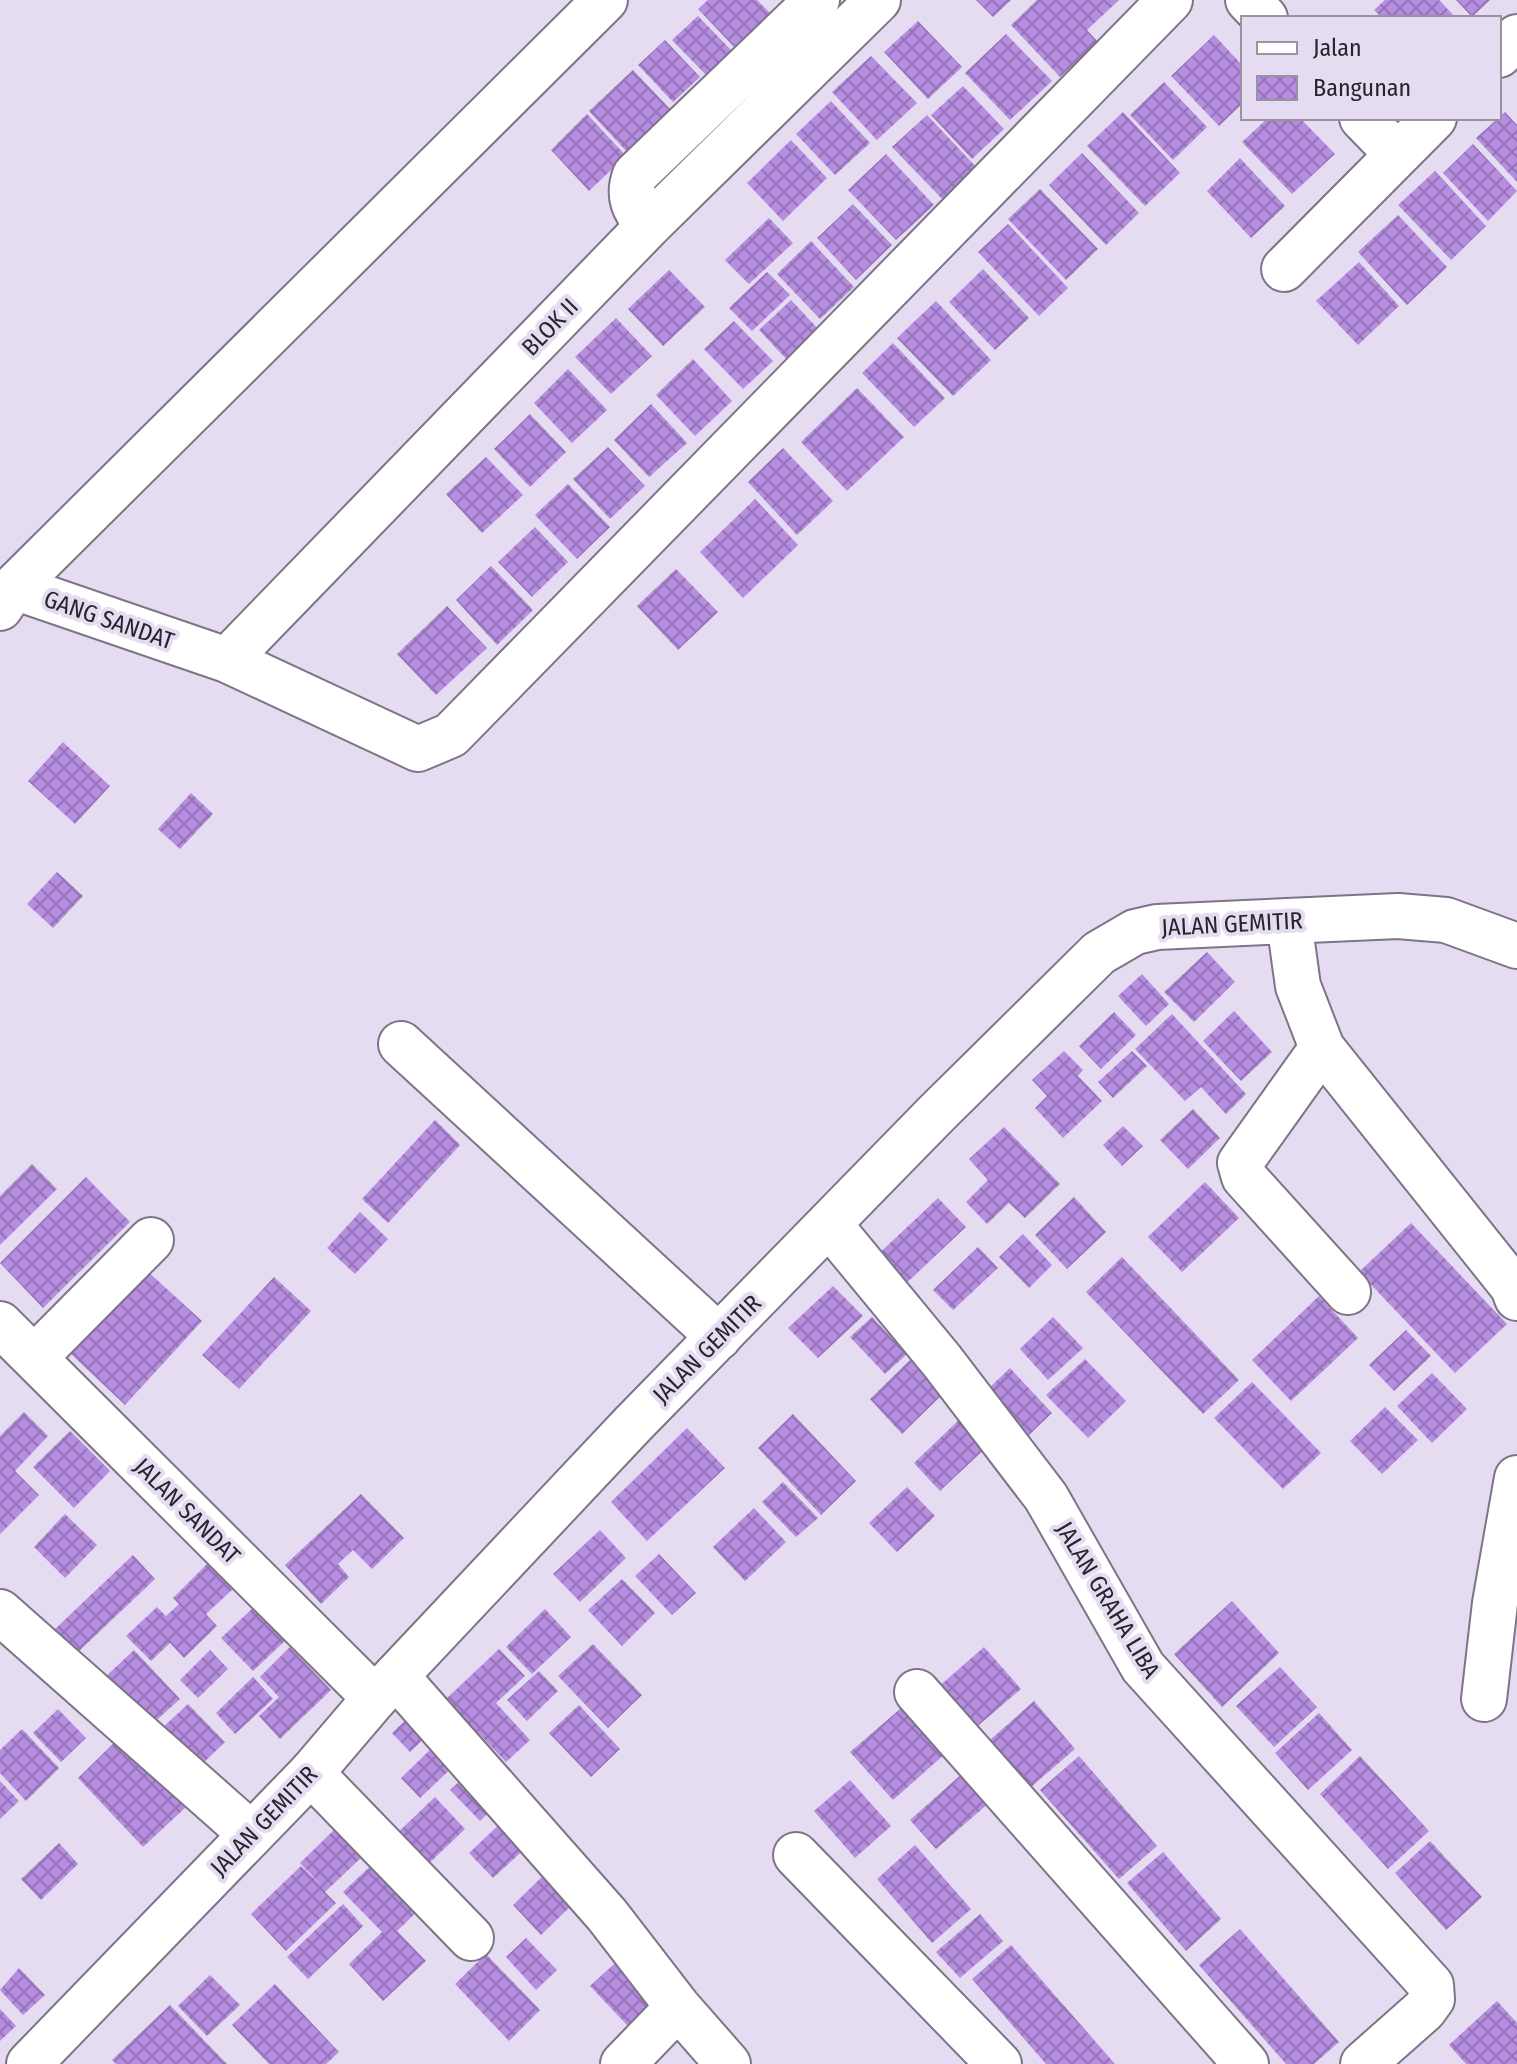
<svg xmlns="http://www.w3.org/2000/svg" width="1517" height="2064" font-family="'Fira Sans Condensed',sans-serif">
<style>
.building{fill:url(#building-cross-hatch)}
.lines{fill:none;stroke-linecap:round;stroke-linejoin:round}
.street-casing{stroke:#7d7487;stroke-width:48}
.secondary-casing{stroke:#7d7487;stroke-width:48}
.street{stroke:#fff;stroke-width:44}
.secondary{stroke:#fff;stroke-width:44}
.labels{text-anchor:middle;stroke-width:8;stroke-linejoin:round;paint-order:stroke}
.street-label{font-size:24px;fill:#28242c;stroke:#e6dcf2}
</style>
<defs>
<pattern id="building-cross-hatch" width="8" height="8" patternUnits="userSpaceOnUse" patternTransform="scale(2)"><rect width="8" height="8" fill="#b68de0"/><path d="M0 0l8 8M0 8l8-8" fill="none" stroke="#9473b6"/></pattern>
</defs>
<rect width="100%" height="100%" fill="#e6dcf2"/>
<path class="building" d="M708,0H757L770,13L734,47L698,9Z
M976,0H1011L993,17Z
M1037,0H1119L1087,30L1098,42L1060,77L1011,25Z
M1385,0H1439L1456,18H1382L1374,10Z
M1456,0H1490L1472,17Z
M698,16L732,51L707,76L672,40Z
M918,21L962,67L928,99L884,52Z
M1006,34L1052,81L1010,120L965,73Z
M1214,35L1243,66V103L1219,126L1171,76Z
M665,40L700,77L673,102L638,65Z
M871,56L917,103L877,140L832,92Z
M633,70L672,111L628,153L589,111Z
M1164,82L1207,127L1173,160L1130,115Z
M963,86L1004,129L972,159L931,115Z
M831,101L870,143L835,175L796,134Z
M1123,112L1180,173L1145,206L1087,146Z
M1505,112L1517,125V182L1476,138Z
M587,114L626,156L589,191L551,150Z
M927,115L980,171L946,203L892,147Z
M1268,118H1300L1335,154L1292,194L1242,142Z
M791,140L827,178L783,221L747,183Z
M1473,144L1517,191L1488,221L1443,173Z
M1082,153L1139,213L1106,245L1049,185Z
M886,154L934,205L896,240L848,190Z
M1240,158L1285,206L1251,238L1207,191Z
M1435,171L1486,226L1451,260L1398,205Z
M1040,189L1098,249L1066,280L1008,219Z
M853,204L892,245L856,280L817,238Z
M1398,215L1447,267L1407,305L1358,252Z
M769,218L793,243L749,284L725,260Z
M1008,224L1068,288L1039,316L978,252Z
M811,241L854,287L820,319L777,274Z
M1359,262L1399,306L1358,345L1316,301Z
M983,269L1029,318L995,350L949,302Z
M669,270L705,307L663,346L628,309Z
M767,272L790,295L752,331L729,308Z
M791,300L821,332L789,362L759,330Z
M936,301L991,360L953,396L897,338Z
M616,318L652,356L611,394L575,357Z
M734,321L773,361L743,389L704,349Z
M893,343L945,398L914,427L862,373Z
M693,359L732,401L695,436L656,395Z
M568,369L607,410L572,443L534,403Z
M857,388L904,437L847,491L801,442Z
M651,404L687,443L649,477L614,440Z
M530,414L566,452L530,487L494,449Z
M608,447L645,486L610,519L573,479Z
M783,448L833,501L797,535L748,482Z
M486,457L523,495L482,533L446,494Z
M568,484L610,527L577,559L535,515Z
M755,499L798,545L743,598L700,552Z
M535,527L568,562L532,597L498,562Z
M491,566L533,610L497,645L456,600Z
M676,569L718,612L678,650L637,606Z
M447,606L487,648L436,695L397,654Z
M63,742L110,786L75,824L28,781Z
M191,793L213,814L180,849L158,829Z
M57,872L83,896L53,928L27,904Z
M1207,952L1235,982L1194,1022L1164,992Z
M1142,974L1169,1004L1146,1026L1118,996Z
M1234,1011L1272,1052L1241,1081L1203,1041Z
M1114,1012L1136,1035L1101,1069L1079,1046Z
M1172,1014L1246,1094L1226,1114L1201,1087L1185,1101L1135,1049Z
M1064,1051L1083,1070L1078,1076L1102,1101L1063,1138L1035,1108L1047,1096L1032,1080Z
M1132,1051L1147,1066L1113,1098L1098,1082Z
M1193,1109L1220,1138L1188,1169L1160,1140Z
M435,1120L460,1145L388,1223L362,1199Z
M1123,1126L1143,1146L1122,1166L1103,1145Z
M1004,1127L1060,1184L1025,1218L1009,1203L987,1224L966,1202L988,1180L969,1159Z
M32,1164L57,1189L0,1245V1196Z
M86,1177L130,1222L43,1308L0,1263Z
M1205,1182L1239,1218L1182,1272L1148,1237Z
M1074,1197L1106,1232L1067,1269L1035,1235Z
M938,1198L966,1227L899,1290L871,1261Z
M360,1212L388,1239L355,1274L327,1248Z
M1411,1223L1507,1324L1455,1373L1359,1272Z
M1023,1234L1052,1265L1029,1288L999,1257Z
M978,1247L998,1268L953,1310L933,1290Z
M1122,1257L1239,1380L1203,1414L1086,1292Z
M145,1269L202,1321L125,1405L69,1352Z
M274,1277L311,1311L239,1389L202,1355Z
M833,1286L863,1316L818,1358L788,1328Z
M1319,1296L1358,1338L1291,1401L1252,1360Z
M872,1317L907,1354L885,1374L850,1337Z
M1053,1317L1083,1348L1048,1380L1020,1349Z
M1406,1330L1431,1356L1394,1391L1369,1365Z
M915,1355L948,1389L902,1434L870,1399Z
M1085,1359L1126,1401L1088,1438L1046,1395Z
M1010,1368L1052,1413L1027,1437L985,1392Z
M1432,1373L1467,1409L1432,1443L1397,1406Z
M1252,1382L1321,1453L1283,1489L1214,1418Z
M1385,1407L1418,1440L1382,1474L1350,1441Z
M24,1412L48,1436L15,1471L39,1495L0,1534V1436Z
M793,1414L856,1481L821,1515L758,1448Z
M963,1416L990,1444L940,1491L914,1463Z
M687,1428L725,1468L647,1541L611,1502Z
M70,1431L110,1471L74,1508L33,1467Z
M783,1482L818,1518L796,1537L762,1502Z
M907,1487L935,1516L897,1552L869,1523Z
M361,1494L404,1538L372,1569L353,1550L338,1564L349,1577L321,1604L285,1565Z
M754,1508L786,1542L745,1581L713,1547Z
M65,1514L97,1545L65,1578L34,1547Z
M600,1530L626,1558L580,1602L553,1574Z
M659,1554L696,1593L672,1615L635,1576Z
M133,1555L155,1579L77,1653L55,1629Z
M208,1563L233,1589L206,1614L217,1626L184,1658L170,1643L151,1661L126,1636L157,1607L166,1616L179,1604L173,1598Z
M622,1579L655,1613L622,1646L588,1610Z
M1232,1601L1279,1653L1222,1707L1174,1654Z
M257,1604L288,1638L253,1671L221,1638Z
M545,1609L571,1637L532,1674L506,1647Z
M593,1644L642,1695L608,1728L558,1676Z
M290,1647L331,1690L280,1739L259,1716L279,1697L260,1677Z
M984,1647L1021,1689L972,1731L936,1689Z
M499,1649L525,1676L496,1703L530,1740L506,1762L446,1699Z
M134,1650L180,1699L148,1728L102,1680Z
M210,1650L228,1669L198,1698L180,1680Z
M1280,1667L1317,1707L1274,1747L1236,1706Z
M539,1671L558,1691L527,1721L507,1700Z
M253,1677L273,1699L235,1734L216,1713Z
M914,1697L955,1745L893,1800L850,1752Z
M1034,1701L1075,1749L1031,1787L990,1740Z
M188,1704L225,1742L199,1767L161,1729Z
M579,1705L620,1749L591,1777L549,1733Z
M58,1709L86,1738L61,1762L33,1733Z
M413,1713L431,1732L410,1752L392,1733Z
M1319,1713L1352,1750L1308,1790L1275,1753Z
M22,1729L59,1768L26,1801L0,1773V1750Z
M120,1737L186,1807L143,1847L78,1778Z
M438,1742L458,1762L420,1798L401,1778Z
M1079,1756L1157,1846L1119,1879L1040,1790Z
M1360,1756L1429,1831L1388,1869L1320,1794Z
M474,1768L503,1799L480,1821L450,1790Z
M964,1772L990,1802L936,1849L910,1820Z
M850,1780L891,1826L855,1858L814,1811Z
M0,1781L19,1801L0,1819Z
M435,1797L465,1829L422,1870L391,1839Z
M504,1820L529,1845L493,1878L469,1853Z
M336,1828L363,1856L325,1892L336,1903L286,1951L251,1914L301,1866L323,1887L300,1863Z
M1430,1841L1482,1897L1446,1930L1395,1873Z
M59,1843L78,1864L41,1900L21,1879Z
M915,1845L971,1909L932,1943L877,1879Z
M1163,1852L1221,1919L1186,1951L1127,1883Z
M380,1857L425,1904L397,1931L426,1961L383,2001L349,1964L382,1932L343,1892Z
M545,1874L573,1904L541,1935L513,1905Z
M343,1904L363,1926L308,1979L287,1957Z
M980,1914L1003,1941L960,1978L936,1952Z
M1240,1929L1339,2042L1314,2064H1286L1199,1965Z
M526,1938L557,1970L536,1990L506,1957Z
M1011,1945L1115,2064H1046L972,1979Z
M486,1954L540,2010L509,2041L455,1984Z
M624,1955L661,1994L628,2026L590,1986Z
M19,1968L45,1995L23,2015L0,1990Z
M210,1975L240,2005L207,2036L178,2006Z
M275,1984L339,2052L326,2064H269L232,2025Z
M1497,2001L1517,2023V2064H1466L1449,2045Z
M170,2005L227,2064H116L112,2060Z
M0,2009L16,2026L0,2041Z"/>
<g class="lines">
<g class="street-casing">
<path id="street" d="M1248,0L1265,18
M1499,55L1517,37
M1362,118L1397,154
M648,226C634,210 627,196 635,175L817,0
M1284,269L1434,118
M14,587L605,0
M0,608L14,587L227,660L418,749L451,735L1170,0
M227,660L648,226L878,0
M1289,921L1298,986L1322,1048L1513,1287L1517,1298
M401,1044L719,1337
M1322,1048L1240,1163L1244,1177L1348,1292
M829,1224L942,1361L1046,1497L1143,1667L1431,1985L1432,1999L1424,2010L1363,2064
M0,1324L375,1698
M34,1358L151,1240
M0,1612L251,1834
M396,1676L607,1915L678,2007L728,2064
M917,1692L1246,2064
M1484,1699L1495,1603L1517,1478
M311,1773L471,1938
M796,1855L999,2064
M623,2064L678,2007"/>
</g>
<g class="secondary-casing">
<path id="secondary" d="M29,2064L311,1773L375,1698L632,1425L937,1113L1099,953L1135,932L1157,927L1398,916L1446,920L1517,946"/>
</g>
<use href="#street" class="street"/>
<use href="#secondary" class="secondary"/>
</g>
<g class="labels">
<g class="street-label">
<text transform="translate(550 327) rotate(-46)" y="8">BLOK II</text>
<text transform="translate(109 620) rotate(19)" y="8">GANG SANDAT</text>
<text transform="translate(1232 924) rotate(-3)" y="8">JALAN GEMITIR</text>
<text transform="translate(707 1349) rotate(-45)" y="8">JALAN GEMITIR</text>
<text transform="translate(187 1511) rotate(45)" y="8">JALAN SANDAT</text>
<text transform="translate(1108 1600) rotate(59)" y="8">JALAN GRAHA LIBA</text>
<text transform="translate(264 1821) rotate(-46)" y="8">JALAN GEMITIR</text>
</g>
</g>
<rect x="1241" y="16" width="260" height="104" fill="#e6dcf2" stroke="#9a92a3" stroke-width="2"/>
<rect x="1257" y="42" width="40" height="12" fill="#ffffff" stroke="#9a92a3" stroke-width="2"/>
<text x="1313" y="56" font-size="24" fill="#28242c">Jalan</text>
<rect x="1257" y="76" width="40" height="24" fill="url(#building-cross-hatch)" stroke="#9a92a3" stroke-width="2"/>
<text x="1313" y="96" font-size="24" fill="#28242c">Bangunan</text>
</svg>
